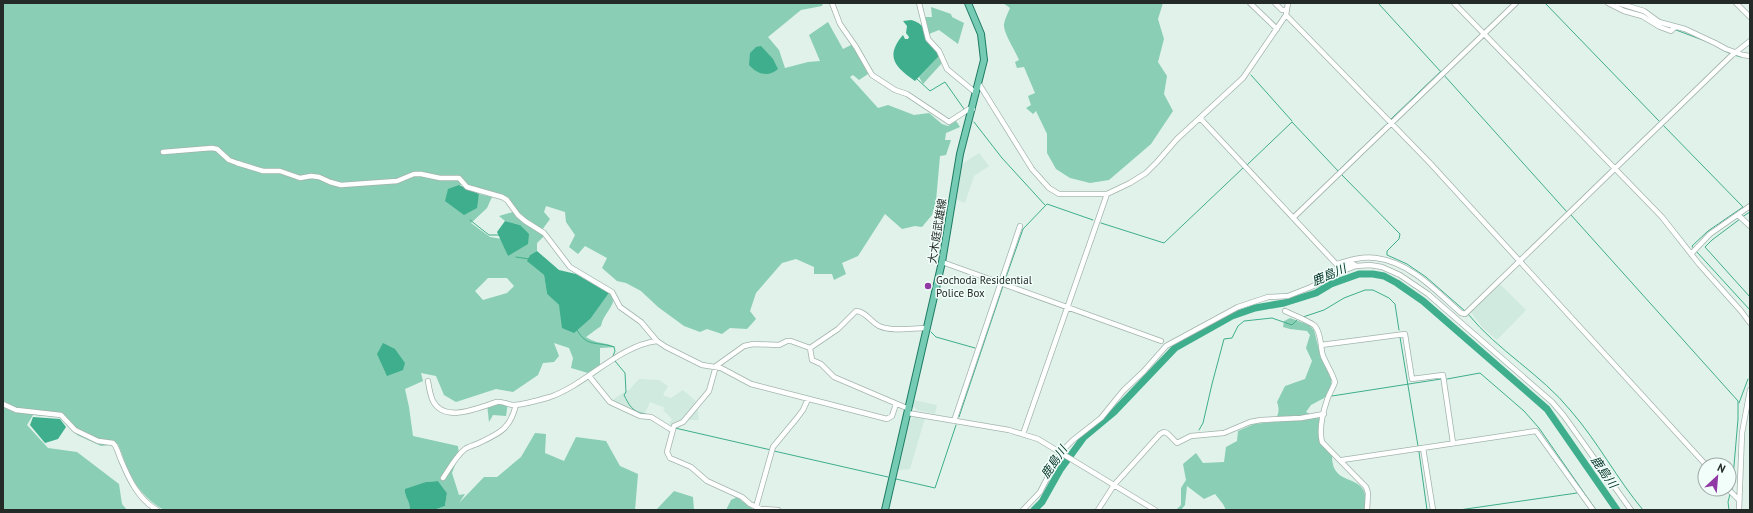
<svg xmlns="http://www.w3.org/2000/svg" width="1753" height="513" font-family="'PT Sans','Noto Sans JP',sans-serif">
<style>
.built{fill:#d0eadf}
.green{fill:#89ceb5;fill-rule:evenodd}
.water{fill:#3fae8c}
.lines{fill:none;stroke-linecap:round;stroke-linejoin:round}
.stream{stroke:#3fae8c;stroke-width:1}
.river{stroke:#3fae8c;stroke-width:7}
.minor-casing{stroke:#a3b4ad;stroke-width:6}
.major-casing{stroke:#1e7c63;stroke-width:8}
.minor{stroke:#fff;stroke-width:4.5}
.major{stroke:#76cbb5;stroke-width:6}
.poi-dot{fill:#9038a4;stroke:#f1fef9;stroke-width:1.5}
.labels{text-anchor:middle;stroke-width:3;stroke-linejoin:round;paint-order:stroke}
.street-label{font-size:11px;fill:#242a28;stroke:#f1fef9}
.poi-label{font-size:11px;fill:#242a28;stroke:#f1fef9;text-anchor:start}
.water-label{font-size:12px;font-style:italic;fill:#003225;stroke:#f1fef9}
</style>
<rect width="100%" height="100%" fill="#e1f2eb"/>
<path class="built" d="M979,153L989,166L974,176L965,203L955,199L962,164Z
M1499,283L1526,310L1497,340L1482,327L1470,311Z
M639,379L659,380L668,386L663,395L671,398L683,390L697,402L699,420H689L679,428L669,424L672,419L663,410L665,408L650,402L645,413L640,418L609,405L611,401L624,392L629,390Z
M914,400L937,405L935,414L917,410L913,406Z
M917,416L925,418L910,469L898,470L908,425L912,418Z"/>
<path class="green" d="M3,3H823L822,6L801,10L768,37L779,50L785,68L808,62L820,61L809,35L828,22L843,49L853,44L868,74L859,80L853,75L850,77L878,108L888,105L914,115L929,113L942,124L948,126L956,121L960,127L946,133L945,140H951L946,155L940,156L936,201L932,215L922,227L915,226L902,229L885,214L858,256L842,263L846,274L834,280L832,274H814V267L796,259L782,263L756,293L750,311L756,319L747,329L730,328L722,334L707,329L700,332L684,326L658,307L641,291L626,283L617,281L602,268L607,258L585,246L578,254L569,247L575,235L566,222L565,212L546,206L544,212L550,219L542,230L518,213L507,197L467,185H459L476,208L479,194L492,197L487,208L471,223L490,237L502,239L508,256L520,225L505,221L499,216L513,212L522,222L540,232L544,236L537,243V251L530,255L528,261L544,275L547,294L559,305L591,318L609,293L614,296C614,308 603,314 601,326L586,337C596,344 605,342 616,347L600,348V365L588,373L571,368L573,358L569,348L554,343L559,356L554,362L543,363L538,375L513,392L496,389L456,402L444,395L436,376L421,373L423,381L405,389L409,407L413,436L458,446L459,455L452,473L459,495L465,494L459,503L484,477H497L521,457L535,433L546,434L545,453L564,461L576,437L606,441L620,466L638,474L635,510H434L445,506L447,493L438,481L426,482L405,494L410,501V510H164C136,494 129,473 118,444L101,446L77,435L61,417L33,415L27,425L48,448L77,452L119,484L122,504L127,510H3ZM488,278H507L514,286L507,293L483,300L475,291Z
M1003,3H1163L1158,19L1164,39L1158,62L1167,76L1164,94L1173,111L1151,144L1109,180L1090,183L1070,178L1056,169L1047,153V134L1036,111L1033,114L1026,108L1031,105L1028,96L1035,93L1024,67L1017,68L1015,62L1019,60C1015,50 1003,33 1004,24C1005,18 1008,13 1010,8Z
M931,7L951,14L952,17L964,23L958,44L939,30L929,34L925,17H932Z
M939,56L942,63L923,84L919,77Z
M1290,318L1309,325L1314,330L1321,358L1331,378V386L1326,397L1311,405L1306,412L1320,419C1317,437 1319,442 1332,456C1332,484 1356,475 1364,491C1366,496 1365,505 1365,510H1226L1223,504L1215,494L1204,499L1187,486L1185,505L1181,510H1176L1181,505V488L1186,480L1183,464L1196,453L1203,463L1224,462L1226,447L1237,441L1238,431L1254,424L1273,422C1279,415 1280,410 1277,402L1285,386L1305,379L1312,361L1306,348L1310,335L1307,331L1290,329L1283,327L1284,321Z
M502,400L508,402L506,416L493,415L489,422L487,404Z
M674,491L693,497L694,510H656Z
M737,497L754,510H726L731,500Z"/>
<path class="water" d="M911,20C927,23 931,43 939,56L915,81C896,68 884,57 903,35L905,39H908L909,37L906,33L907,26L903,21Z
M761,46L773,59L778,69C768,78 757,74 749,65L750,53L756,47Z
M459,185L479,194L477,208L464,215L445,201L448,189Z
M505,221L520,225L529,234L528,244L508,256L497,232Z
M537,251L559,270L576,274L609,293L591,318L574,333L562,328L559,305L547,294L544,275L527,261L530,255Z
M383,343L395,349L405,363L403,370L387,376L377,354Z
M33,417L60,419L66,427L58,439L45,443L30,425Z
M438,481L447,493L445,506L434,510H410C410,499 404,497 405,489L426,482Z"/>
<g class="lines">
<path class="stream" d="M1378,3L1441,72
M1545,3L1660,122
M1613,3L1618,6
M1628,10L1643,14
M1662,26L1671,28
M1676,30L1708,42
M1723,50L1731,54
M1734,55L1741,57
M1443,74L1567,212
M1251,75L1292,121
M917,79L930,91L945,82L964,109
M1390,120L1441,71
M974,122L1002,158L1045,205
M1662,124L1743,207L1708,231L1692,246L1694,249
M1247,165L1292,122L1339,172
M1338,171L1388,123
M1341,174L1400,234L1399,239L1387,251V255L1407,264L1426,277L1465,311
M1571,215L1738,401V419L1732,489
M1742,217L1750,212
M1740,219L1712,240L1705,247L1750,297
M470,220L489,235H500
M1101,223L1164,243L1243,168
M1696,251L1750,310
M516,257L529,259
M1004,283L1023,229L1047,204L1093,220
M1468,314C1498,351 1541,374 1571,411C1598,442 1617,479 1643,510
M1303,317L1324,310L1344,298L1365,290H1373L1389,298L1395,304L1399,330
M577,330C587,348 597,341 614,347L615,351L613,356
M931,332L936,337L975,348
M1400,337L1418,446
M615,361L625,373L626,392L624,395C629,405 632,412 645,414
M1447,379L1480,373L1524,411L1539,428L1596,510
M1332,396L1441,379
M1739,403L1748,379
M959,417L1003,286
M675,428L771,450
M1199,430L1203,423L1212,384L1224,339L1232,338L1238,326L1244,321L1272,318L1292,325L1297,320
M774,451L888,477
M1419,452L1427,510
M896,479L935,488L956,425
M1459,510L1577,493
M1729,510L1728,502L1730,494"/>
<path class="river" d="M1034,510L1042,502L1060,470L1084,437L1114,412L1175,348L1232,316L1255,308L1284,303L1316,293L1331,284L1359,274H1373L1384,276L1397,283L1423,301L1547,409L1617,510"/>
<g class="minor-casing">
<path id="minor" d="M832,3L840,24L856,47L872,75L895,90L907,94L949,122L969,109H973
M919,3L928,39L939,51L947,69L976,93
M1250,3L1277,29
M1275,3L1282,10H1287
M1454,3L1662,217L1699,264L1741,311L1750,323
M1608,3L1624,11L1642,16L1660,27L1671,31L1675,27
M1618,3L1644,11L1659,22L1685,29L1715,43L1726,49L1743,55L1750,56
M1736,3L1750,17
M1286,15L1430,163L1706,465
M979,84L1032,169L1049,188L1059,194H1107L1130,183L1146,173L1157,162L1177,139L1243,78L1286,15L1288,3
M1200,118L1339,267L1353,264L1355,265
M163,152L212,148L217,149L229,160L237,163L263,171H280L300,178L311,176L319,177L330,182L341,185L397,181L414,174H421L440,178H459L467,187L502,197L507,200L518,215L525,221L544,233L570,267L612,292L620,307L641,322L657,341L666,347L702,365L721,368L751,384L887,419L892,416L896,404
M1738,215L1750,226
M1293,218L1516,3
M1691,254L1710,234L1750,206
M942,262L1161,341
M1337,264C1350,260 1363,256 1376,258C1410,262 1437,292 1461,313L1465,314L1731,56L1750,41
M1285,311C1291,314 1311,322 1315,326C1322,335 1320,347 1323,356C1327,365 1332,373 1335,382C1333,388 1329,394 1327,400C1323,412 1319,430 1322,442L1366,487L1368,493L1367,510
M1321,345L1405,334L1412,379L1443,375L1453,443
M810,348L838,329L856,311C865,311 871,322 879,326C893,332 912,328 927,328
M810,348L812,360L821,364L834,377L909,409
M589,376L610,402L640,416L651,417L672,430
M428,381C429,387 430,395 433,401C445,424 479,407 497,402C503,401 508,405 514,405C522,405 543,399 550,397C587,384 618,346 657,341
M3,404L16,410L61,415L75,430L98,441L113,443C118,448 118,454 121,460C129,479 138,499 157,510
M908,413L1009,430L1038,439L1155,510
M954,421L1020,226
M1023,434L1107,194
M1423,448L1433,510
M1342,460L1536,431L1593,510
M443,478C450,468 456,456 465,449C469,446 475,445 479,443C500,433 510,429 516,405
M1728,489L1739,500
M756,507L773,447L797,418L803,410L808,399
M778,510L761,509L750,504L742,497L707,481L691,467L670,458L667,452L674,426L683,422L709,391L716,366L744,346L753,344L779,345L787,341H791L810,348
M1023,510L1040,492L1061,452L1073,440L1101,418L1123,391L1144,371L1166,346L1238,307L1268,297L1288,296L1311,287L1337,273L1356,266L1370,265L1382,267L1400,275L1428,294L1552,402L1564,416L1631,510
M1098,510L1114,485L1160,434L1164,432L1167,433L1177,443L1191,436L1224,433L1250,422L1261,420L1301,418L1324,414
M1739,510L1742,433L1750,390"/>
</g>
<g class="major-casing">
<path id="major" d="M885,510L942,262L960,154L984,60L981,34L968,3"/>
</g>
<use href="#minor" class="minor"/>
<use href="#major" class="major"/>
</g>
<circle class="poi-dot" cx="928" cy="286" r="4"/>
<g class="labels">
<g class="street-label">
<text transform="translate(937 231) rotate(-81)" y="4">大木庭武雄線</text>
</g>
<g class="poi-label">
<text x="936" y="284">Gochoda Residential<tspan x="936" dy="13">Police Box</tspan></text>
</g>
<g class="water-label">
<text transform="translate(1329 275) rotate(-23)" y="4">鹿島川</text>
<text transform="translate(1054 462) rotate(-56)" y="4">鹿島川</text>
<text transform="translate(1604 472) rotate(55)" y="4">鹿島川</text>
</g>
</g>
<rect width="1753" height="513" fill="none" stroke="#242a28" stroke-width="8"/>
<g transform="translate(1717 477) rotate(26)"><circle r="19" fill="#f1fef9" stroke="#9fa9a5"/>
<path d="M0-3L7 15L0 10L-7 15Z" fill="#9038a4"/>
<text y="-6" font-size="11" font-weight="bold" text-anchor="middle" fill="#242a28">N</text>
</g>
</svg>
